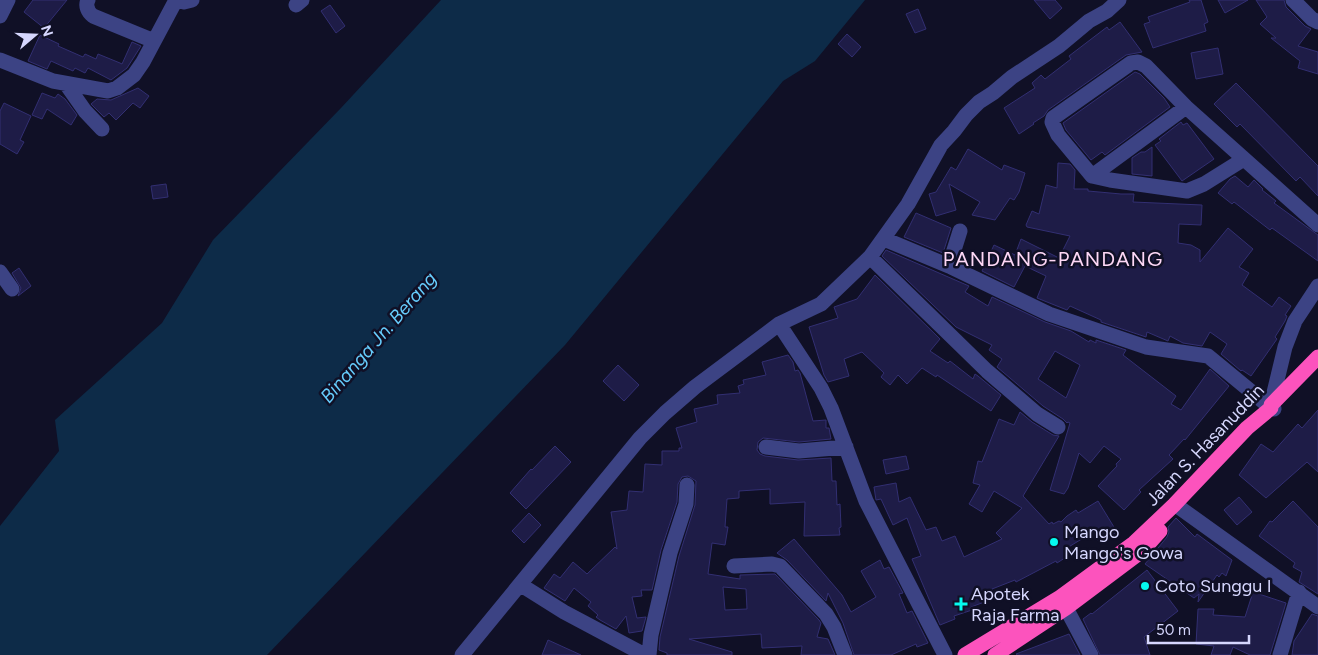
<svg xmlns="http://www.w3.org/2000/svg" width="1318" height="655" font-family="Figtree,sans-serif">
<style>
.water{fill:#0d2b48}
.building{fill:#1e1c47;stroke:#322f72;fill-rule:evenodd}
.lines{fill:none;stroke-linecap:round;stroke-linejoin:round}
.minor{stroke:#3c4384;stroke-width:15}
.highway{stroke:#fc53bd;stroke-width:15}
.poi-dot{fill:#05faef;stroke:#101026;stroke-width:2}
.labels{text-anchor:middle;stroke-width:5;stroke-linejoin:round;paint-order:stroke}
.street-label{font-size:18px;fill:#d6d7fe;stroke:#101026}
.poi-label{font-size:18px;fill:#d6d7fe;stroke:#101026;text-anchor:start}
.water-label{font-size:19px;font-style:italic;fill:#66ccfc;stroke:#101026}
.quarter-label{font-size:20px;letter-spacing:1px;fill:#fed8f6;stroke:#101026}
</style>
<rect width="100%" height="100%" fill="#101026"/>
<path class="water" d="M441,0H865L815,61L783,81L565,345L267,655H0V526L59,451L55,420L162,323L213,240L341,108Z"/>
<path class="building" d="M33,0H67L44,28L24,12Z
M1034,0H1055L1062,8L1050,19Z
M1189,0H1201L1208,22L1204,24L1206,31L1153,48L1144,24L1150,22L1148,17L1190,2Z
M1218,0H1248L1225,13Z
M1256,0H1284L1286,7L1305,26L1311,29L1298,46L1318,52V74L1298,68L1300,61L1271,38H1276L1260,24L1267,17Z
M330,5L345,26L336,33L321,11Z
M918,9L926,29L915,33L906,14Z
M1120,22L1142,52L1126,55L1048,110L1044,116L1033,123L1034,124L1019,134L1004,108L1035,88L1032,83L1041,75L1045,79L1071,59L1069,56L1107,27L1109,30Z
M847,34L861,47L852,57L838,44Z
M40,35L59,44L58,46L83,57L85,54L96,59L98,54L120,63L122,64L132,42L141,46L127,68L111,80L88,68L85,73L75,68L73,71L51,61L47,69L28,61Z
M1218,48L1223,74L1196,79L1191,53Z
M1135,72L1140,74L1164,98L1170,107L1105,155L1102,152L1091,160L1066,130L1063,123Z
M1236,83L1318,166V196L1300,177L1296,181L1240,124L1237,127L1214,104Z
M138,88L149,96L140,108L133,103L116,120L109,113L104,117L91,104L97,99L111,100Z
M42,93L55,98L58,94L65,99L77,115L71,125L47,109L42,119L32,115Z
M4,103L31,116L20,140L24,142L17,154L0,144V111Z
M1181,122L1183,125L1187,123L1214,159L1182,181L1155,145L1161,141L1159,139Z
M1152,147V176L1132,174V158L1141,152H1145Z
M968,149L1002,170L1004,165L1025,173L1019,192L1014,200L1010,198L995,220L972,215L980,202L949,184L956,210L936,216L929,194L936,192L951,167L956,170Z
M1058,163L1070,164L1075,170L1074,189H1088V191L1121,194H1134L1133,202L1202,205L1201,225L1179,224L1178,243L1191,245L1200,250V262L1228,228L1253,249L1239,267L1249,273L1242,285L1272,307L1279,297L1291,306L1285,315L1287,316L1285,321L1275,337L1277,339L1251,376L1242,370L1241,371L1221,354L1227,344L1210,332L1202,346L1183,343L1170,336L1168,341L1147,332L1146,337L1101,322V320L1070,306L1067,310L1037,298L1046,276L1025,266L1014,287L982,271L994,245L1015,255L1021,239L1059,258L1070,236L1027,227L1026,225L1032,211L1039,214L1046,185L1057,188Z
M1235,176L1248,187L1254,180L1263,189L1262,190L1276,201L1274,203L1318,235V261L1272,228L1270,230L1234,202L1232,204L1218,193L1230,179Z
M166,184L168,197L153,199L151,186Z
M916,213L951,228L943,253L904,237Z
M886,250L969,286L965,292L988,306L992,297L1045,322L1071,331L1089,342L1090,340L1096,343V340L1126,350L1123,355L1176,396L1171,404L1181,410L1210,369L1229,386L1185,440L1184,439L1169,455L1173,459L1139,490L1141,492L1124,510L1098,486L1117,466L1116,464L1121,459L1104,446L1090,463L1079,453L1068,488L1064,494L1050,490L1070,423L1068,422L1067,423L1063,419L1043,406L997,367L1002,359L989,350L992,345L956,327L882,256ZM1055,351L1080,365L1066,398L1038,379Z
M19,268L31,286L18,296L21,288L12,273Z
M875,275L940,339L930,351L948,363L950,361L973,379L975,374L978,376L1001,395L991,411L937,375L936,377L922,368L907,384L898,375L890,385L881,377L884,373L862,352L844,359L849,376L828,382L824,375L809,327L838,318L834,307L857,299Z
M788,355L793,362L795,371L798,370L800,373L813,421L826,420V428H829L831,439L799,442L763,438L758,442L757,450L760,454L765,456L798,460L831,458L832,481H836L837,505L840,504L841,527L839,528L840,535L804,536L805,502L770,504V489L739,491V498L727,499L725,527H728L725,545L712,543L708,574L740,579V575L775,574L819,620L821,623L817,637L828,639L835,655H801L802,646L762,648L761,634L689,639L732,652V655H667V653L659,650L660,637L679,556L695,505L696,481L688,476L682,477L678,484L677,502L661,550L652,590H641L642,596L632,597L637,618L646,617L642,631L629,633L626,616L616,629L600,620L596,617L598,615L588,606L591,602L574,588L565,601L544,588L554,574L560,578L573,562L587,574L615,547L617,549L611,512L627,510L629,491L643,492L645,464L662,465V451H679V448H682L676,428L697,422L694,409L718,404L717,395L740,393L738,386L744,384L743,380L766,375L762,362ZM723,587L746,589L747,609L725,610Z
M618,365L639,385L624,401L603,381Z
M1318,410V472L1307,462L1266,498L1239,475L1261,444L1273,452L1298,424L1302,428Z
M1020,412L1032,422L1053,435L1059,436L1023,496L1049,524L1052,522L1053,524L1059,521L1061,522L1067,516L1076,510L1078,513L1098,501L1117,532L1099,542L1093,532L1067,548L1071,554L1057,563L1056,561L1016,582L1015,580L992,589L995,598L971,607L972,610L954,616L955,619L940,625L912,559L921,556L907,518L893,525L881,499L876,500L874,487L896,483L899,502L910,497L926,530L936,527L942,541L955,536L964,557L1002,539L996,533L1022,508L994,491L982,512L969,504L980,485L973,483L978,461L982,462L999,419L1014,425Z
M555,446L571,462L526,509L510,493L531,469L532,470Z
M906,456L909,469L886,474L883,460Z
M1239,497L1252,512L1237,525L1224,510Z
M1293,501L1318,527V594L1299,582L1302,572L1293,567L1295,563L1259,536L1270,521L1272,522Z
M529,513L541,525L524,543L512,531Z
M1176,518L1195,537L1197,534L1232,560L1226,576L1222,573L1219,577L1217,575L1198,602L1199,594L1194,598L1145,564L1167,537L1169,532L1168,527Z
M794,539L842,595L851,612L876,597L861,571L880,560L884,569L889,567L903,593L899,594L907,613L912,611L928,643L917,647L916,644L891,655H854L843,623L828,593L826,601L787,560L777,553Z
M1147,570L1178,611L1144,637L1150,655H1100L1083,619L1091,613L1092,614Z
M1253,592L1286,603L1270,655H1250L1233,647L1230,655H1211L1214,646L1196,644L1198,609H1214L1213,615L1245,617Z
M1312,614L1318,616V655H1292L1294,641Z
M1069,634L1080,655H1017L1016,654Z
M548,640L581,655H542Z"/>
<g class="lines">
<path class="minor" d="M88,0C85,6 88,12 93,16L154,41
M176,0L184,2L192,0
M1293,0L1312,19L1318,22
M296,5L302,0
M0,16L8,0
M0,60L53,81L108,91L117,88L134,75L143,62L176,0
M66,84L85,111L102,129
M1244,159L1204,184L1187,191L1110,180L1092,176L1058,135L1052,122L1053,118L1131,63L1138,62L1146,66L1186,107L1318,225
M1092,176L1186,107
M884,239L949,266L1049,314L1146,347L1208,356L1271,408
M870,257L987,371L1037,414L1058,427
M949,266L960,231
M0,272L12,289
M779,324L821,388L831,408L866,501L945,655
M1274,409L1271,405L1285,347L1295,321L1318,286
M766,447L799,451L846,447
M1180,508L1318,607
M734,566L772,564L780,566L826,614L834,627L845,655
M521,585L564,612L645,655
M1066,608L1091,655
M462,655L640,438L665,413L695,387L779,324L821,304L870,257L908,204L941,145L954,131L966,115L979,102L993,93L1012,77L1059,46L1089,21L1107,11L1119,0
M649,655L651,635L670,553L686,504L687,485
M1280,655L1299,592"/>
<path class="highway" d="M965,655L1059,598L1134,543L1174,505L1247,428L1271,408V405L1318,357
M995,655L1066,608L1142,551L1160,531"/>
</g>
<g class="poi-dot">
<circle cx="1054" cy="542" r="5"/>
<circle cx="1145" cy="586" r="5"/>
<path d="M958.5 596.5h5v5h5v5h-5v5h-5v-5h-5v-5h5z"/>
</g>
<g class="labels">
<g class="street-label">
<text transform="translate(1205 445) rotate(-46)" y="6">Jalan S. Hasanuddin</text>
</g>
<g class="poi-label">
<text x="1064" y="538">Mango<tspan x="1064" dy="21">Mango's Gowa</tspan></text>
<text x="1155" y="592">Coto Sunggu I</text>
<text x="971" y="600">Apotek<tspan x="971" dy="21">Raja Farma</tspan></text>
</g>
<g class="water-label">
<text transform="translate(378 337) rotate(-49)" y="7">Binanga Jn. Berang</text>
</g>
<g class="quarter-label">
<text x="1053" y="266">PANDANG-PANDANG</text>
</g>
</g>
<g transform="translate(35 35) rotate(71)" stroke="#101026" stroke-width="4" paint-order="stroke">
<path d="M0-4L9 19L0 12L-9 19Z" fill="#d6d7fe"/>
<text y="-8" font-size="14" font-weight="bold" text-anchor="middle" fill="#d6d7fe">N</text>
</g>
<path d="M1148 635v8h101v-8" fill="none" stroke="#d6d7fe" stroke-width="2.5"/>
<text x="1156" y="635" font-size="15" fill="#d6d7fe" stroke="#101026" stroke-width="4" paint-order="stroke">50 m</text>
</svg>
